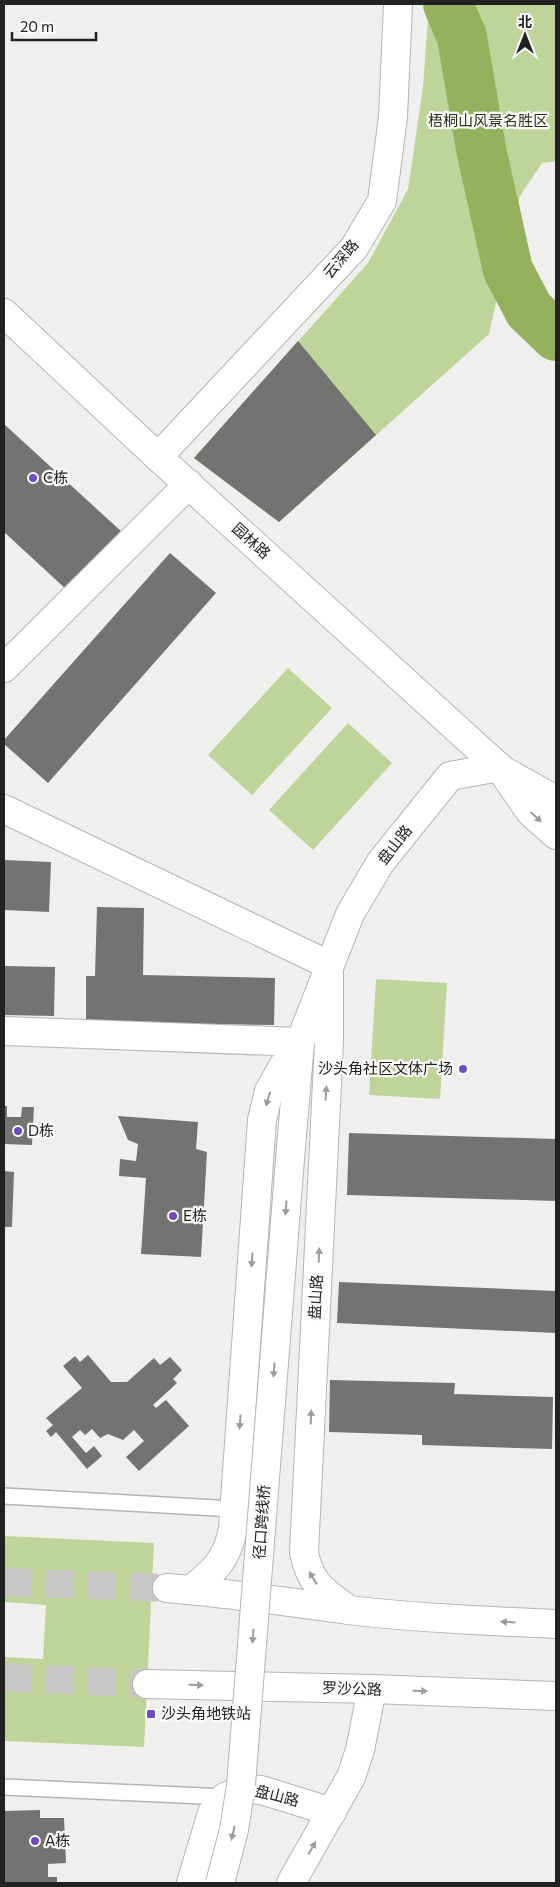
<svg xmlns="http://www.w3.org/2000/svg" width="560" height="1887" font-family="Commissioner,'Noto Sans SC',sans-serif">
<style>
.green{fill:#bed599}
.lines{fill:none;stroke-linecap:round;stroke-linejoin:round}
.river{stroke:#94b25d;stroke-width:50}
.building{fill:#737471}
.primary-tunnel{stroke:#c6c7c4;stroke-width:28;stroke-dasharray:28 14;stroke-linecap:butt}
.service-casing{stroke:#b5b6b3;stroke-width:18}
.minor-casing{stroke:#b5b6b3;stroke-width:30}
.tertiary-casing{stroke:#b5b6b3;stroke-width:30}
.secondary-casing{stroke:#b5b6b3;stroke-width:30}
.primary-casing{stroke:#b5b6b3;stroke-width:30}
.service{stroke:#fff;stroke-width:15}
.minor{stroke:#fff;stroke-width:28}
.tertiary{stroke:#fff;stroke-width:28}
.secondary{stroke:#fff;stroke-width:28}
.primary{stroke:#fff;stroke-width:28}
.secondary-bridge-casing{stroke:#b5b6b3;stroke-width:30;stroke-linecap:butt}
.secondary-bridge{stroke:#fff;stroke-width:28}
.oneway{fill:#9b9c9b}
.poi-dot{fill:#6f4ac3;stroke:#fcfdfa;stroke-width:2}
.labels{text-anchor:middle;stroke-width:4.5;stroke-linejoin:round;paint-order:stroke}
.park-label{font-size:15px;fill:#283411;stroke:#fcfdfa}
.street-label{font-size:15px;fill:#212221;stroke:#fcfdfa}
.poi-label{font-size:15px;fill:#212221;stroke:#fcfdfa;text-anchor:start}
</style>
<rect width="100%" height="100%" fill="#eff0ed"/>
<path class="green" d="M429,4H556V161L542,163L520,196L489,334L279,522L194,458L368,263L408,189L423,87Z
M288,668L332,708L252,795L208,755Z
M348,723L392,763L313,850L269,810Z
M376,979L447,983L440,1099L369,1095Z
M4,1536L154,1543L144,1747L4,1741V1657L43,1659L46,1605L4,1602Z"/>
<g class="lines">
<path class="river" d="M448,4L462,37L481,149L508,270L529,310L556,336"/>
</g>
<path class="building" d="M298,341L376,435L279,522L194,458Z
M4,424L123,533L68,591L4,532Z
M170,553L216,593L48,783L4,744V740Z
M4,860L51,862L49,912L4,910Z
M97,907L144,908L143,975L275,978L274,1025L86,1022V976H95Z
M4,966L55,967L54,1016L4,1015Z
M4,1106H7V1117H21L22,1107H34L32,1145L4,1144Z
M118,1116L198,1122L196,1149L207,1152L201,1257L141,1254L146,1178L119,1176L120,1159L136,1161L138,1144L128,1140Z
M349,1133L556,1139V1201L347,1195Z
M4,1171L14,1172L12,1227H4Z
M339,1282L556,1291V1333L337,1323Z
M88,1355L111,1382H127L154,1358L160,1365L170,1357L182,1370L173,1379L177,1383L153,1405L156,1408L166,1400L189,1426L139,1471L126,1457L144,1441L134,1430L123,1440L108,1434L100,1438L92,1429L85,1435L80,1430L72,1437L86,1453L94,1446L102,1456L87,1469L56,1432L51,1437L46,1431L53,1425L46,1418L82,1388L63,1366L75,1356L80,1362Z
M330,1380L455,1383L454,1394L553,1397L552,1449L422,1445V1435L329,1432Z
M40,1810V1818H64L66,1863L48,1864V1877H57V1883H4V1811Z"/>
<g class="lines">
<path class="primary-tunnel" d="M4,1582L167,1588
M4,1677L147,1684"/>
<g class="service-casing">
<path id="service" d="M4,1496L234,1509
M4,1787L225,1797"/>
</g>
<g class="minor-casing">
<path id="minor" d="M158,457L354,248L382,201L393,117L398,4
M4,668L189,484
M4,809L329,965
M4,1031L300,1042
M191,1590C214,1571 228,1559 233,1528L262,1120L269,1091L283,1066L300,1042"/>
</g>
<g class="tertiary-casing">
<path id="tertiary" d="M4,313L158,457L499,767"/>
</g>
<g class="secondary-casing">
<path id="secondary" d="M499,767L531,813L556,835
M504,771L547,795L556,803
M329,965V1042L304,1553C311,1585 323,1591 349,1610
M290,1159L300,1042L350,914L380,863L450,776L499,767
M191,1883L212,1813L225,1797L244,1789L261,1790L332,1812
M291,1883L351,1777L360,1750L372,1689"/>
</g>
<g class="primary-casing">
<path id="primary" d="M167,1588C228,1593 288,1602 348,1610C417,1618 487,1621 556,1624
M147,1684L372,1689L556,1696"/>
</g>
<use href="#service" class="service"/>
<use href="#minor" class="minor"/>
<use href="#tertiary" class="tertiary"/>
<use href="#secondary" class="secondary"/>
<use href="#primary" class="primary"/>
<g class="secondary-bridge-casing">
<path id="secondary-bridge" d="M220,1883L234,1830L241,1785L290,1159"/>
</g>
<use href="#secondary-bridge" class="secondary-bridge"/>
</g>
<defs><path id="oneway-solid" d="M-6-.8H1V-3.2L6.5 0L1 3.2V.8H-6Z" transform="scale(1.25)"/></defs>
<g class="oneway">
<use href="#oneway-solid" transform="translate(536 817) rotate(43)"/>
<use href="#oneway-solid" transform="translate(326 1093) rotate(-87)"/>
<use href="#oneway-solid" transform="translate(268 1099) rotate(106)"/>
<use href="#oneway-solid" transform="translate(286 1208) rotate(94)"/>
<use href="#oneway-solid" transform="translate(319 1255) rotate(-87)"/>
<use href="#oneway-solid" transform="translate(252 1260) rotate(94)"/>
<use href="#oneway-solid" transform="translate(274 1370) rotate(94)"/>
<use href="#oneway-solid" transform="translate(311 1417) rotate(-87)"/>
<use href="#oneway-solid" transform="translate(240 1422) rotate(94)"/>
<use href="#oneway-solid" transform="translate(313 1578) rotate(-122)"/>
<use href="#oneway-solid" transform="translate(508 1622) rotate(-177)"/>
<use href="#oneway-solid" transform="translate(253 1636) rotate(94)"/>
<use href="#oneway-solid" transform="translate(196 1685) rotate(1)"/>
<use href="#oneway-solid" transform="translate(420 1691) rotate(2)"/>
<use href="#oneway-solid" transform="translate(233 1833) rotate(103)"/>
<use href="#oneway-solid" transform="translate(312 1848) rotate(-60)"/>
</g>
<g class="poi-dot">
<circle cx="33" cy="478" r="5"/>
<circle cx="463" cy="1069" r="5"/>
<circle cx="18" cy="1131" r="5"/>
<circle cx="173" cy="1216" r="5"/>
<rect x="146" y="1709" width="10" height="10" rx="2.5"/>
<circle cx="35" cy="1841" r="5"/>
</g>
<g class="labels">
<g class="park-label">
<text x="488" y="126">梧桐山风景名胜区</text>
</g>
<g class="street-label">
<text transform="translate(341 259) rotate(-50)" y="5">云深路</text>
<text transform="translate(251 541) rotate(42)" y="5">园林路</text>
<text transform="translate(395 845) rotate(-52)" y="5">盘山路</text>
<text transform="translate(316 1297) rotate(-87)" y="5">盘山路</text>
<text transform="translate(262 1522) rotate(-86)" y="5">径口跨线桥</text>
<text transform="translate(352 1689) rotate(2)" y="5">罗沙公路</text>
<text transform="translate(277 1796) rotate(14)" y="5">盘山路</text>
</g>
<g class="poi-label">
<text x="43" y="483">C栋</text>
<text x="453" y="1074" text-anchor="end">沙头角社区文体广场</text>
<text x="28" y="1136">D栋</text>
<text x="183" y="1221">E栋</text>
<text x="161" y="1719">沙头角地铁站</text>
<text x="45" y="1846">A栋</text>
</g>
</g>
<rect width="560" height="1887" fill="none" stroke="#212221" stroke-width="10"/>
<g transform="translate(525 35)" stroke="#fcfdfa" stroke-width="4" paint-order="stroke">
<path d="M0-4L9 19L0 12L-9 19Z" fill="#212221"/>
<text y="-8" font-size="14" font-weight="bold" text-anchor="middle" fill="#212221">北</text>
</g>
<path d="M12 32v8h84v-8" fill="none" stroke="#212221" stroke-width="2.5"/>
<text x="20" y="32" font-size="15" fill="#212221" stroke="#fcfdfa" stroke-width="4" paint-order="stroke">20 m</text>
</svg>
